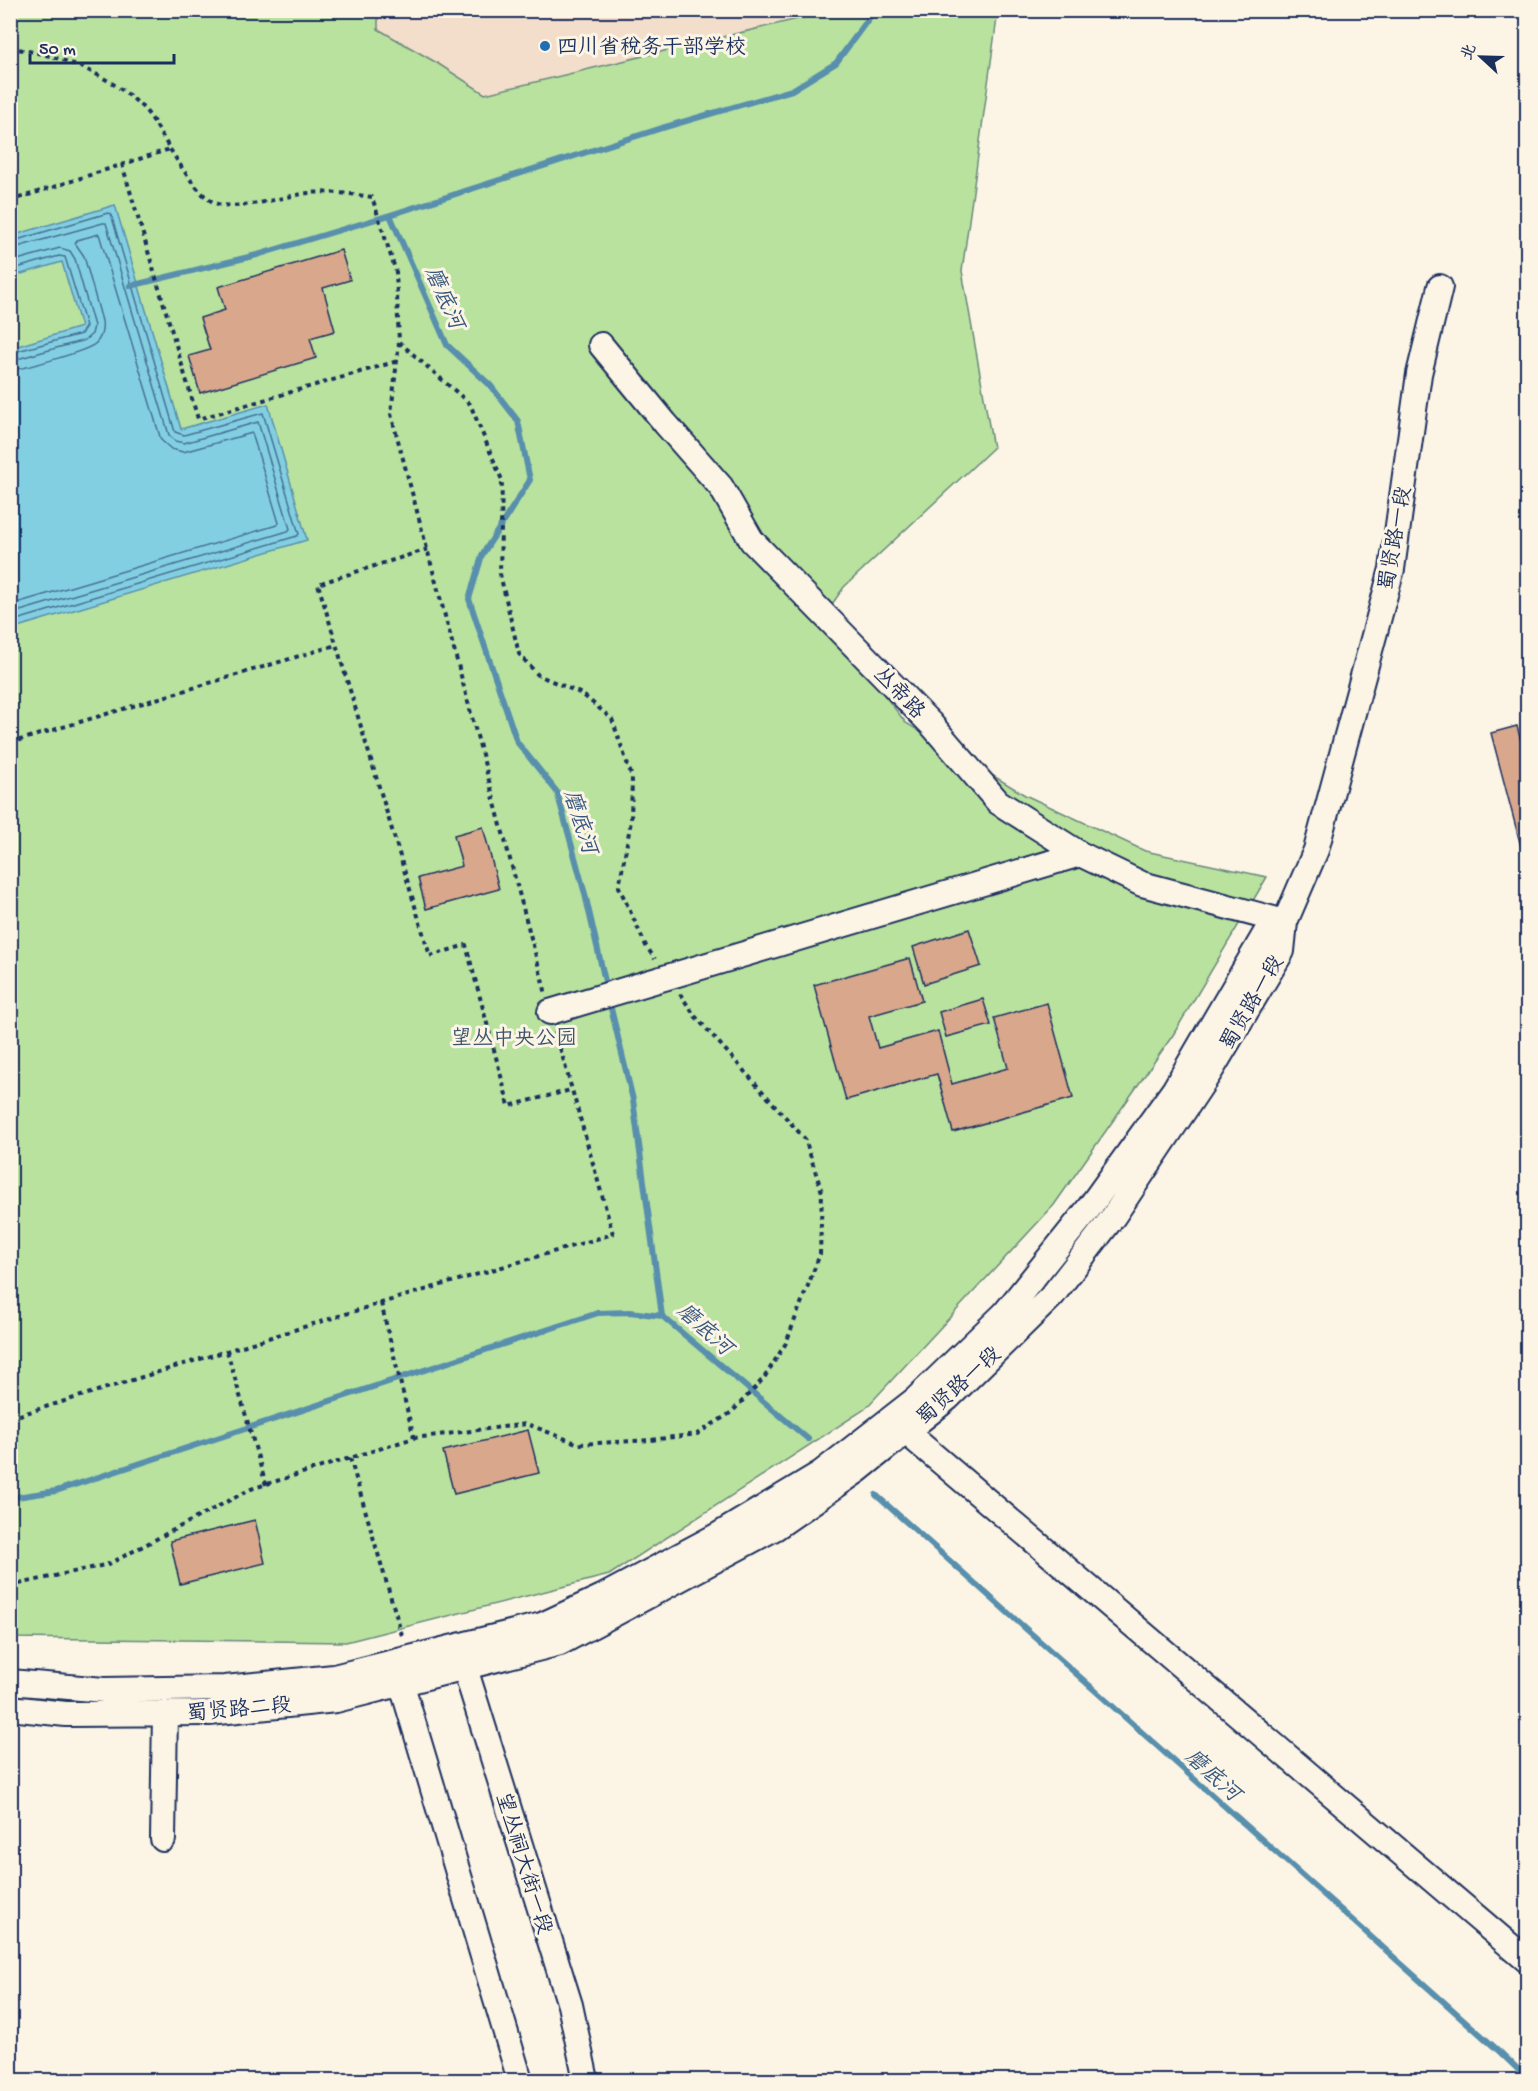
<svg xmlns="http://www.w3.org/2000/svg" width="1538" height="2091" font-family="'Gochi Hand','LXGW WenKai TC',sans-serif">
<style>
.built{fill:#f2deca}
.green{fill:#b9e29e;stroke:#6a887e;stroke-width:1.5}
.water{fill:#83cfe2;stroke:#598fad;stroke-width:1.5}
.lines{fill:none;stroke-linecap:round;stroke-linejoin:round}
.shore{stroke:#456f93;stroke-width:1.5}
.stream{stroke:#598fad;stroke-width:6}
.building{fill:#d9a88c;stroke:#1b2f5e;stroke-width:1.5}
.minor-casing{stroke:#1b2f5e;stroke-width:28}
.path{stroke:#1b2f5e;stroke-width:4;stroke-dasharray:4.5 4.5;stroke-linecap:butt}
.minor{stroke:#fcf5e5;stroke-width:24}
.poi-dot{fill:#1f6fb2;stroke:#fcf5e5;stroke-width:2}
.labels{text-anchor:middle;stroke-width:6;stroke-linejoin:round;paint-order:stroke}
.poi-label{font-size:21px;fill:#1b2f5e;stroke:#fcf5e5;text-anchor:start}
.street-label{font-size:21px;fill:#1b2f5e;stroke:#fcf5e5}
.park-label{font-size:21px;fill:#3b536b;stroke:#fcf5e5}
.water-label{font-size:22px;font-style:italic;fill:#35577f;stroke:#fcf5e5}
</style>
<rect width="100%" height="100%" fill="#fcf5e5"/>
<filter id="ink" filterUnits="userSpaceOnUse"><feTurbulence type="fractalNoise" baseFrequency=".0167" numOctaves="2"/><feDisplacementMap in="SourceGraphic" scale="12" xChannelSelector="R" yChannelSelector="G"/><feConvolveMatrix kernelMatrix="1 2 1 2 8 2 1 2 1" color-interpolation-filters="sRGB"/></filter>
<g filter="url(#ink)">
<path class="built" d="M378,11H831L485,94L437,63L378,29Z"/>
<path class="green" d="M11,11H378V29L437,63L485,94L831,11H998L962,271L993,448L844,587L823,617L906,723L1025,795L1145,851L1267,877L1173,1035L1054,1205L865,1409L609,1575L346,1642L11,1638Z"/>
<path class="water" d="M115,205L181,429L268,404L307,540L11,629V348L81,327L62,262L11,277V236Z"/>
<g class="lines">
<path class="shore" d="M10,242L108,213L111,214L175,432L184,435L263,413L299,534L297,536L10,622
M10,249L103,223H106L169,435L175,441L184,443L258,422L290,529L288,531L10,614
M10,262L60,248L70,251L75,259L94,326L92,334L85,340L10,361
M10,270L59,256L65,257L86,326L81,334L10,353
M10,370C23,369 88,351 96,343C102,337 103,329 102,321L84,256L75,243L77,240L99,234L161,440L171,449L183,452L252,433L279,523L277,525L10,605"/>
<path class="stream" d="M390,215L662,128L792,90L836,63L875,10
M130,286L257,255L390,215L447,345L491,386L518,421L530,480L482,555L469,599L517,742L557,792L585,894L607,990
M609,1000L633,1100L662,1316L808,1439
M876,1495L1500,2052L1528,2079
M10,1498L56,1491L598,1313L630,1312L662,1316"/>
</g>
<path class="building" d="M341,250L350,280L323,288L335,331L310,338L316,358L200,393L189,356L210,350L200,318L225,310L218,287Z
M1517,726L1528,768V873L1491,733Z
M483,827L499,889L426,909L418,878L462,866L454,835Z
M969,929L981,966L924,984L913,947Z
M910,958L922,1001L869,1016L878,1048L938,1031L952,1084L1008,1068L994,1018L1047,1003L1073,1098L953,1132L937,1074L846,1100L814,985Z
M983,999L991,1025L946,1037L939,1012Z
M528,1430L539,1473L454,1494L443,1451Z
M255,1520L265,1563L180,1584L170,1541Z"/>
<g class="lines">
<g class="minor-casing">
<path id="minor" d="M601,345L665,423L721,487L752,541L931,724L998,802L1080,854L1142,884L1285,922
M550,1012L1080,854
M906,1432L1528,1961
M460,1652L570,2005L586,2080
M398,1668L401,1682L520,2080
M10,1682L104,1690L225,1688L334,1677L542,1625L602,1597L720,1534L821,1473L916,1399L1005,1313L1089,1208L1174,1090L1268,929L1285,922
M10,1708L66,1714L209,1713L336,1700L560,1643L775,1528L857,1471L948,1398L1052,1296L1113,1217L1210,1072L1282,951L1285,922L1316,850L1392,569L1419,374L1440,287
M163,1839L165,1713"/>
</g>
<path class="path" d="M10,48C56,54 105,72 139,104C152,115 161,135 170,149C180,165 197,193 213,202C233,213 285,196 308,193C329,191 352,194 372,197L396,272L399,342L391,414L546,994
M122,164L198,419L398,361
M10,201L170,149
M399,342L470,404L502,480L500,574L519,654L538,675L582,694L612,719L632,777L631,821L619,887L646,946L655,959
M428,549L318,584L430,956L466,945L509,1106L571,1090
M10,743L336,645
M381,1303L414,1438
M227,1351L266,1485
M10,1418L381,1303L613,1234L555,1030
M350,1458L403,1639
M10,1586L109,1564L251,1489L414,1438L527,1424L579,1444L651,1440L697,1434L732,1412L764,1378L786,1343L820,1254L822,1192L805,1139L695,1016L680,994"/>
<use href="#minor" class="minor"/>
</g>
</g>
<circle class="poi-dot" cx="545" cy="46" r="6"/>
<g class="labels">
<g class="poi-label">
<text x="557" y="53">四川省税务干部学校</text>
</g>
<g class="street-label">
<text transform="translate(1394 538) rotate(-80)" y="7">蜀贤路一段</text>
<text transform="translate(900 692) rotate(46)" y="7">丛帝路</text>
<text transform="translate(1251 1002) rotate(-60)" y="7">蜀贤路一段</text>
<text transform="translate(958 1385) rotate(-42)" y="7">蜀贤路一段</text>
<text transform="translate(239 1708) rotate(-5)" y="7">蜀贤路二段</text>
<text transform="translate(525 1863) rotate(73)" y="7">望丛祠大街一段</text>
</g>
<g class="park-label">
<text x="514" y="1044">望丛中央公园</text>
</g>
<g class="water-label">
<text transform="translate(446 297) rotate(66)" y="8">磨底河</text>
<text transform="translate(582 821) rotate(72)" y="8">磨底河</text>
<text transform="translate(706 1328) rotate(42)" y="8">磨底河</text>
<text transform="translate(1214 1774) rotate(42)" y="8">磨底河</text>
</g>
</g>
<rect width="1538" height="2091" fill="none" stroke="#fcf5e5" stroke-width="36"/>
<rect x="18" y="18" width="1502" height="2055" fill="none" stroke="#1b2f5e" stroke-width="2" filter="url(#ink)"/>
<g transform="translate(1481 57) rotate(292)" stroke="#fcf5e5" stroke-width="4.5" paint-order="stroke">
<path d="M0-4.5L10 22L0 15L-10 22Z" fill="#1b2f5e"/>
<text y="-9" font-size="16" font-weight="bold" text-anchor="middle" fill="#1b2f5e">北</text>
</g>
<path d="M30 54v9h144v-9" fill="none" stroke="#1b2f5e" stroke-width="3"/>
<text x="39" y="54" font-size="18" fill="#1b2f5e" stroke="#fcf5e5" stroke-width="4.5" paint-order="stroke">50 m</text>
</svg>
